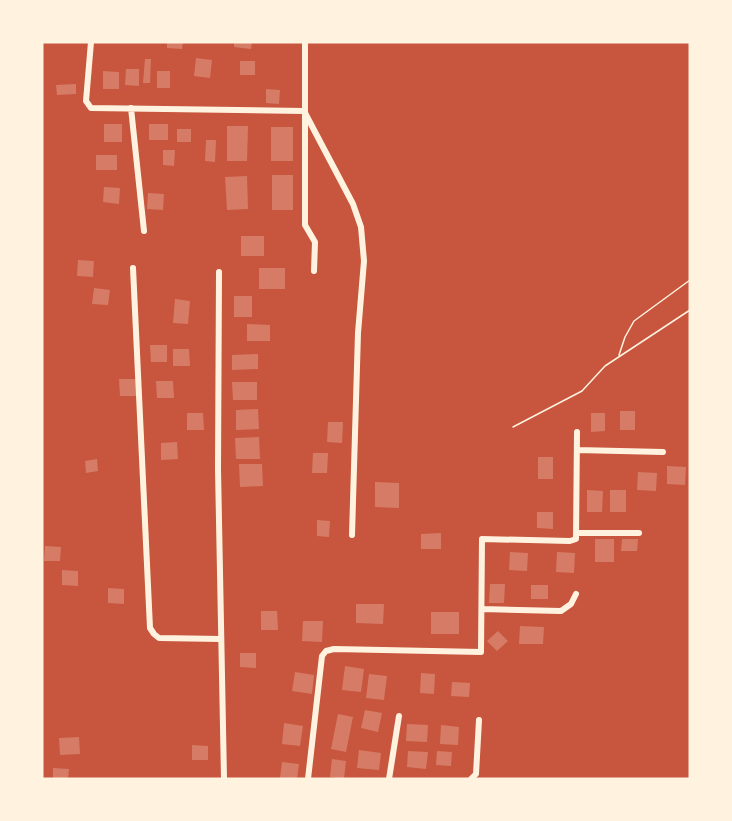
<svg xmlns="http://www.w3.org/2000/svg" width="732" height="821" font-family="Raleway,sans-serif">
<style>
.building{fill:#d67c66}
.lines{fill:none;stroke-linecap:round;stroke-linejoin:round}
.path{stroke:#fff3e0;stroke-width:1.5}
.minor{stroke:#fff3e0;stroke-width:6}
</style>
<rect width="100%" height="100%" fill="#c8553d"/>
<path class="building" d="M167,42H183L182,49L167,48Z
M234,42H252L251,49L234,47Z
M196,58L212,60L210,78L194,76Z
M145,59H151L150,83H143Z
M240,61H255V75H240Z
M126,69H139V86L125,85Z
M103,71L119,72V89H103Z
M157,71H170V88H157Z
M76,84V94L57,95L56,85Z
M266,89L280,90L279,104L266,103Z
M104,124H122V142H104Z
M149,124H168V140H149Z
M227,126H248L247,161H227Z
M271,127H293V161H271Z
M177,129H191V142H177Z
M206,140H216L215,162L205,161Z
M163,150H175L174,166L163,165Z
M96,155H117V170H96Z
M272,175H293V210H272Z
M247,176L248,209L227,210L225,177Z
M104,187L120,188L119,204L103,202Z
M148,193L164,194L163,210L147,209Z
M241,236H264V256H241Z
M78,260L94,261L93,277L77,276Z
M259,268H285V289H259Z
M94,288L110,290L108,305L92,304Z
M234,296H252V317H234Z
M175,299L190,301L188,324L173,323Z
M247,324L270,325V341H247Z
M150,345H167V362H151Z
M173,349H189L190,366H173Z
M258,354V369L232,370V355Z
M119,379H136L137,396H120Z
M156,381H173L174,398H157Z
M232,382H257V400H233Z
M258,409L259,429L236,430V410Z
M620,411H635V430H620Z
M187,413H203L204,430H187Z
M591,413H605V431L591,432Z
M328,422H343L342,443L327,442Z
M259,437L260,459H236L235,438Z
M177,442L178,459L161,460V443Z
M313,453H328L327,473H312Z
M538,457H553V479H538Z
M97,459L98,471L86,473L85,461Z
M239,464H262L263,486L240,487Z
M667,466L686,467L685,485L667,484Z
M638,472L657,473L656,491L637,490Z
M375,482L399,483V508L375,507Z
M587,490L603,491L602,512H587Z
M610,490H626V512H610Z
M537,512H553V529L537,528Z
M317,520L330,521L329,537L317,536Z
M441,533V549H421V534Z
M595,539H614V562H595Z
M622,539H638L637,551H621Z
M45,546L61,547L60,561H44Z
M510,552L528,553L527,571L509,570Z
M557,552L575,553L574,573L556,572Z
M62,570L78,571V586L62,585Z
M490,584H505L504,603H489Z
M531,585H548V599H531Z
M108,588L124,589V604L108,603Z
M356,604H384L383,624L356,623Z
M261,611H277L278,630H261Z
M431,612H459V634H431Z
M303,621H323L322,642L302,641Z
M520,626L544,627L543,644H519Z
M498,631L508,641L497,651L487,641Z
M240,653H256V668L240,667Z
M345,666L364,669L361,692L342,690Z
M295,672L314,675L312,694L292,691Z
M421,673L435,674L434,694L420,693Z
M369,674L387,676L384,700L366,698Z
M452,682L470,683L469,697L451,696Z
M365,710L382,713L378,732L361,728Z
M338,714L353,717L346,752L331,749Z
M284,723L303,726L300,746L282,744Z
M407,724L428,725L427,742L406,741Z
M441,725L459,727L458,745L440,744Z
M79,737L80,754L60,755L59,738Z
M192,745L208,746V760H192Z
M359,750L381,753L379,770L357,768Z
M408,751L428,752L426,769L407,767Z
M437,751L452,752L451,766L436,765Z
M332,759L346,761L344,779L330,777Z
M282,762L299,764L297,779L280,778Z
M53,768L69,769L68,779H53Z"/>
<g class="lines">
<path class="path" d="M619,355L625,337L634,321L690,280
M513,427L582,391L605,366L690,310"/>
<path class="minor" d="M91,42L86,101L91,108L304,111
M305,42V225L315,242L314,271
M131,108L144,231
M304,111L353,204L361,227L364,261L358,333L352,535
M133,268L150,628L154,634L159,638L221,639
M219,272L218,469L224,779
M577,450L663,452
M577,533H639
M482,609L561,611L571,604L576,594
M308,779L322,656L326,651L334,649L481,652L482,539L570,541L576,539L577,432
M389,779L399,716
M471,779L476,774L479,720"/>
</g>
<rect width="732" height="821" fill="none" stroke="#fff3e0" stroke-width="87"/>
</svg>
